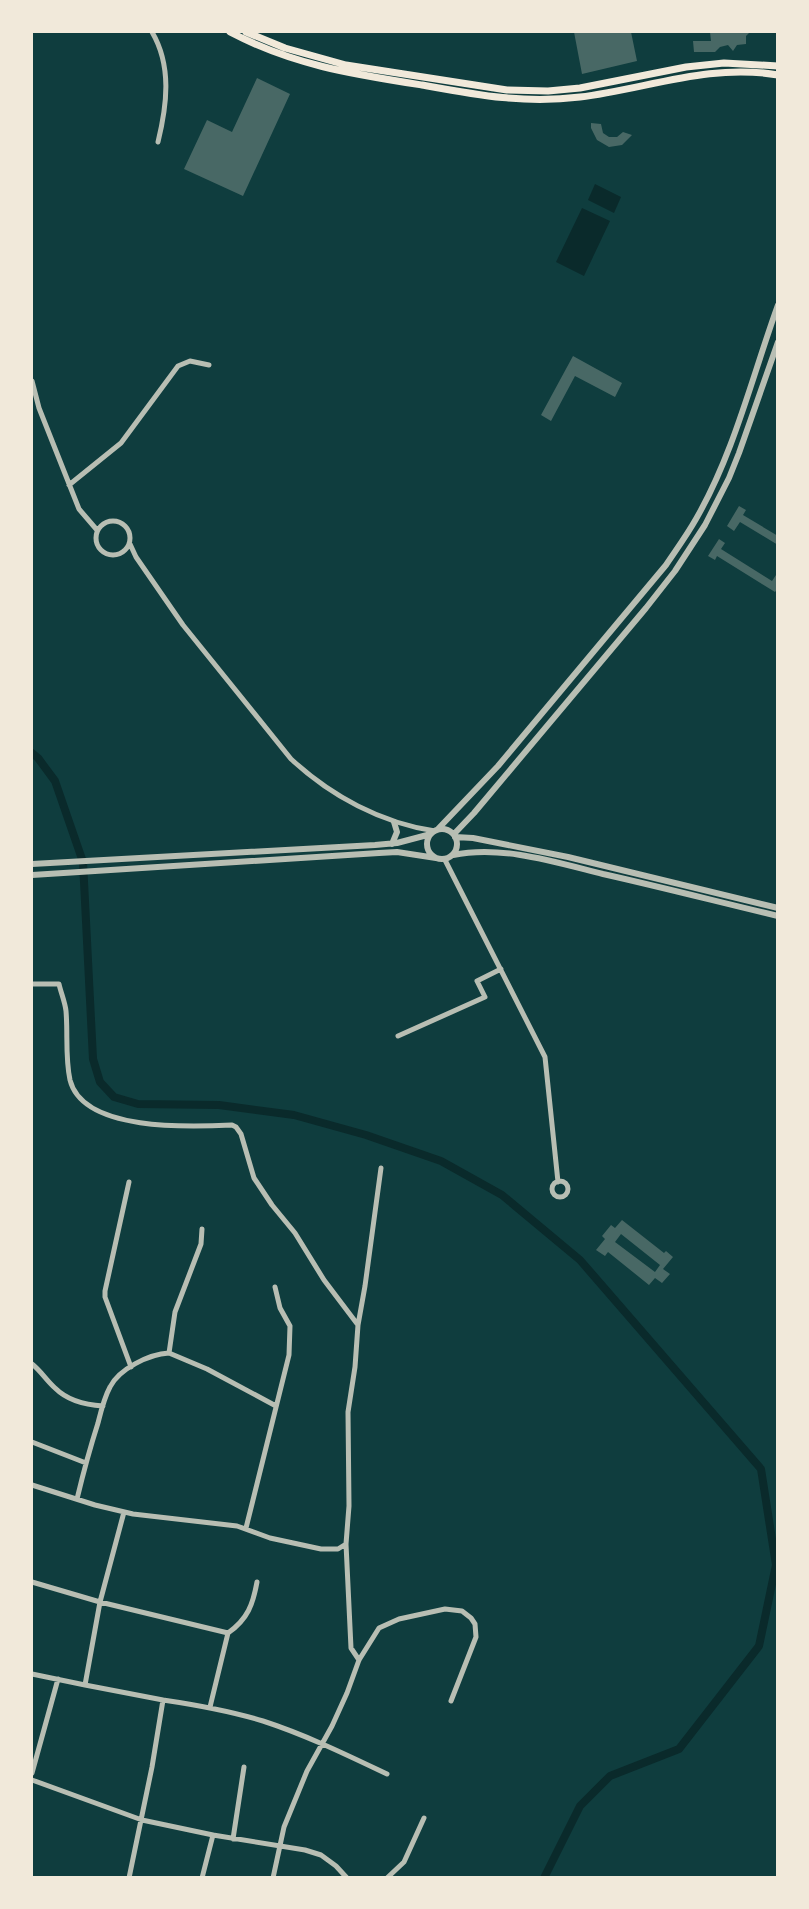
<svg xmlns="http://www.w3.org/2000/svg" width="809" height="1909" font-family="Rubik,sans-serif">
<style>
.water{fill:#0a2a2b}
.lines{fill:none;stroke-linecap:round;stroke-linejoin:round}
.canal{stroke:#0a2a2b;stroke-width:8}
.building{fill:#486865;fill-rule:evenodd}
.minor{stroke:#b8beb3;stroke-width:5}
.tertiary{stroke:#b8beb3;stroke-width:6}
.secondary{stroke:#f1e9da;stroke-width:7}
</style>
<rect width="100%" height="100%" fill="#0f3d3e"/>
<path class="water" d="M595,184L621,197L614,213L588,200Z
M582,208L610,221L584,276L556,262Z"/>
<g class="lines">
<path class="canal" d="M32,753L38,758L55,781L83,862L93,1059L100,1082L114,1097L138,1104L219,1105L294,1115L366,1135L441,1161L502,1195L580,1260L761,1469L776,1565L759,1646L679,1749L610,1776L580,1806L544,1878"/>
</g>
<path class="building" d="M574,32H631L637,61L582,74Z
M710,32H750L746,36V44L737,45L733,51L728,45L720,47L715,52H694L693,41H711Z
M257,78L290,94L243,196L184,169L207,120L232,132Z
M591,123L601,124L603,133L609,137H617L623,132L632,135L622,145L609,147L597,140L591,128Z
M573,356L622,383L615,397L575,376L551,421L541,415Z
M739,506L746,510L743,515L778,536V545L740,522L734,531L727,526Z
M719,539L725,543L721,549L772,581L778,572V588L775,592L717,556L715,560L708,556Z
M622,1220L664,1253L666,1251L673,1257L663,1269L670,1274L662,1283L655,1278L649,1285L608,1252L605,1256L596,1250L605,1239L602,1236L611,1225L615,1228ZM621,1234L660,1265L655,1272L615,1242Z"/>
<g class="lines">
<path class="minor" d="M152,32C172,66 167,105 158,142
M32,381L39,408L79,509L97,530
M69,485L121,443L178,366L190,361L209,365
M96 538a17 17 0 1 1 34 0a17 17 0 1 1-34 0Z
M130,544L136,557L183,625L291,759C331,796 381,823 435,831
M445,860L545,1057L558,1182
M32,984H59C61,993 65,1002 66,1011C68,1034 65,1057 70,1080C83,1132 190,1127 232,1125L236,1127L241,1134L254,1178L272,1205L295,1233L324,1280L358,1325
M398,1036L485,997L477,981L501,969
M552 1189a8 8 0 1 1 16 0a8 8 0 1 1-16 0Z
M129,1182L105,1291V1297L131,1367
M169,1353L175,1312L201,1244L202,1229
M32,1364C41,1371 46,1380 55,1388C67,1400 86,1405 103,1406
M32,1442L86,1463
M32,1485L95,1505L133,1514L237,1526L270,1538L321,1549H338L346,1544
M77,1499C83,1474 90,1448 98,1423C101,1411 104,1398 110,1387C119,1369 149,1354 169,1353L207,1369L276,1406
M246,1528L289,1355L290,1326L280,1308L275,1287
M32,1582L100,1602L124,1512
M228,1633C248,1619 253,1604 257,1582
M359,1660L351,1648L346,1544L349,1506L348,1412L355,1367L358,1325L365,1286L381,1168
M32,1674L85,1685L100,1602L228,1633L210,1707
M85,1685L163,1700L152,1767L129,1878
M163,1700C197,1705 230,1711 263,1721C306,1735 347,1755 387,1774
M32,1773L58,1679
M32,1780L142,1820L213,1835L305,1850L321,1855L336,1866L347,1878
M233,1839L244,1767
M202,1878L213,1835
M273,1878L284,1827L307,1771L332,1726L347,1693L359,1660L379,1628L399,1619L445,1609L462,1611L471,1618L475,1624L476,1637L451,1701
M387,1878L404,1862L424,1818"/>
<path class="tertiary" d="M427 844a15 15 0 1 1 30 0a15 15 0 1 1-30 0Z
M437,830L498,766L666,565C676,550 687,535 696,519C734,453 752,377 778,305
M454,834L474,813L646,608L675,571L705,525L729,478L739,453L778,342
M455,837L473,838L568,857L778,908
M392,844L397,832L394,822
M453,855C502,845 555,862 603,874C661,887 719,902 778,916
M32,864L375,845L397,843L431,834
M32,875L379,853L397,852L436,858"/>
<path class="secondary" d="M230,32C293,65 352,74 422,85C477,95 524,104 580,97C646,89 709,63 778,75
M246,32L285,48L346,65L507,90L548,91L580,88L686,67L724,63L778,66"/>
</g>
<rect width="809" height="1909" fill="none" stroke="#f1e9da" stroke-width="66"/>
</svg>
